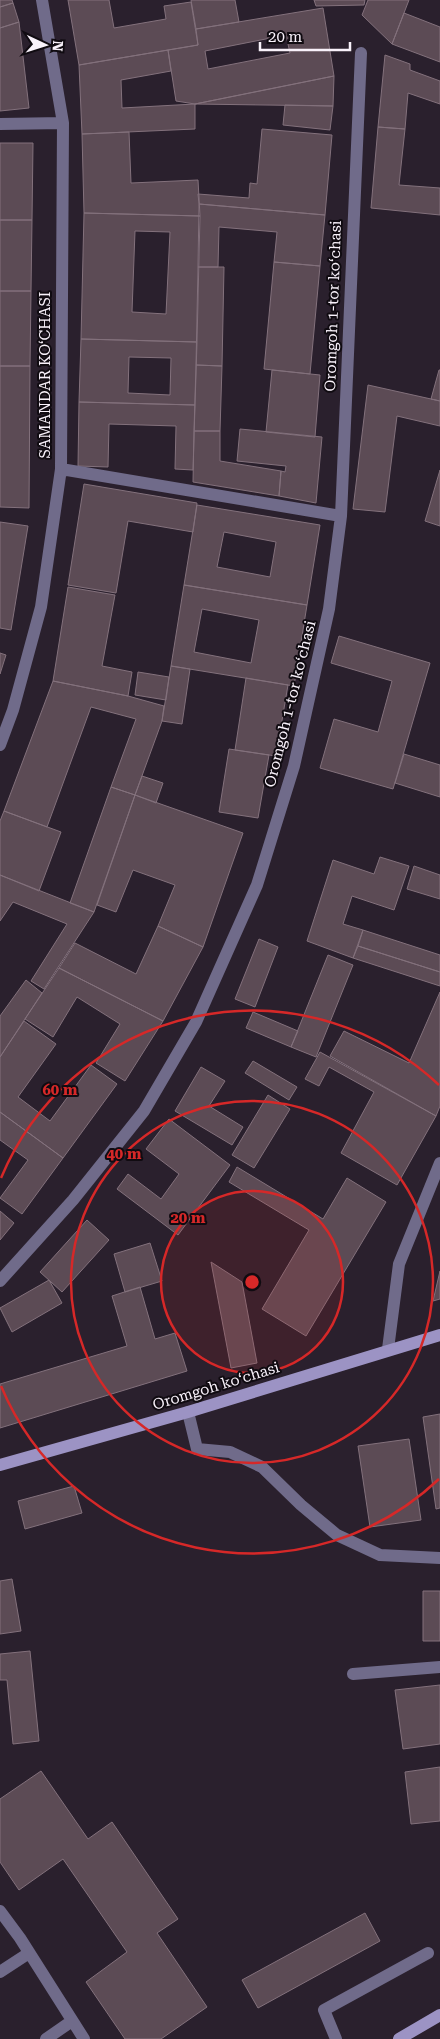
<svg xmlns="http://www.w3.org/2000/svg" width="440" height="2039" font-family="'Roboto Serif',serif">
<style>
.building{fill:#5c4b55;stroke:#83717c;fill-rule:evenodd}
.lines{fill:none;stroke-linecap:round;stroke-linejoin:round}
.lane{stroke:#706b8a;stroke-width:12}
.street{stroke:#706b8a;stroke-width:12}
.secondary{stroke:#9c93c4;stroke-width:12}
.ring{fill:none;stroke:#d62828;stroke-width:2.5}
.labels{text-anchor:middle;stroke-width:4;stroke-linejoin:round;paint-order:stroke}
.street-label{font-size:15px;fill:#f9f2fb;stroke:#100b11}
.centre{fill:#d62828;stroke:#100b11;stroke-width:2.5}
.ring-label{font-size:15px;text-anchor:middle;font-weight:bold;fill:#d62828;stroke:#100b11;stroke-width:4;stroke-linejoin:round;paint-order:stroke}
</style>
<rect width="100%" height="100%" fill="#2a202d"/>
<path class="building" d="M0,0H12L13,3L0,7Z
M68,0H109L114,28L166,19L164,6L191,2L198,45L79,65Z
M191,0H235L239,22L196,29Z
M314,0H365L364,5L316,6Z
M368,0H409L392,44L362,15Z
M13,3L19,22L0,28V7Z
M323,8L334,76L195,104L176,101L168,50L198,45L196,29ZM286,35L290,53L208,69L205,51Z
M404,13L440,27V62L392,44Z
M19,22L29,108L0,111V28Z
M168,50L171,71L121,80L122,108L195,104V129L82,134L79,65Z
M385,55L410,64V70L440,81V104L408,93L405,129L378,127Z
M334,76L333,106L195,104Z
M285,105L333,106L330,130L283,125Z
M378,127L405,129L399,185L440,188V215L371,208Z
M262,129L332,135L325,215L199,204L198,194L249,198L250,183L257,184Z
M129,132L131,183L198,180L200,216L84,213L82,134Z
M0,143H33L32,220H0Z
M199,204L325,215L320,266L274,262L277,232L219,227L218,267H198Z
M84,213L200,216L197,342L81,339ZM135,231L170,232L166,314L132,312Z
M0,220H32L31,291H0Z
M274,262L320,266L310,374L264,369Z
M198,267H224L222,366L196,365Z
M0,291H31L30,366H0Z
M81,339L197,342L195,405L79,402ZM129,357L171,358L170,395L128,393Z
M196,365L222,366L220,431H194Z
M0,366H30L29,508L0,507Z
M272,370L320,375L315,437L266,432Z
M439,370H440V401L431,399Z
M368,385L440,401V426L397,416L385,512L353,509Z
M79,402L195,405L193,470L175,469L176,426L109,424L108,467L78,466Z
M240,429L322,437L316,503L279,496L281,471L285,472L286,466L237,461Z
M194,431H220V461L281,471L279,496L193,482Z
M440,470V526L425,521Z
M84,484L197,503L193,532L128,521L116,593L68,585Z
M197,505L320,525L307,605L184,585ZM224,532L276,542L270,577L217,567Z
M0,522L28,526L11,630L0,628Z
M184,585L307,605L294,686L171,666ZM202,609L259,620L251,663L194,652Z
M68,587L115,595L102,666L132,672L128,696L53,681Z
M339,636L430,663L393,789L320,768L334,719L378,732L392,681L331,663Z
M0,653L6,655L0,674Z
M171,666L190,669L182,724L162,721Z
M138,672L169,677L166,700L135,695Z
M246,678L288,685L276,756L235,750Z
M53,681L128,696L164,706L162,721L135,795L111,787L136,719L91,707L47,827L4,811Z
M229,749L269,755L258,818L219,812Z
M404,754L440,765V797L395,783Z
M142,776L163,783L156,803L135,795Z
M111,787L135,795L94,912L70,903Z
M135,795L243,833L203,947L158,926L175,885L133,870L116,912L97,905Z
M4,811L61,832L39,891L0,875V821Z
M380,857L409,866L394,910L352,896L343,924L363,930L353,958L307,941L333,860L374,874Z
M414,866L440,875V899L407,889Z
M0,875L94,912L44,989L31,981L67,924L13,902L0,921Z
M158,926L203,947L163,1021L59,968L75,943L136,974Z
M363,930L440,955V972L358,946Z
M259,939L278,947L255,1007L235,999Z
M358,946L440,972V986L353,958Z
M328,955L353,965L316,1057L291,1047Z
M59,968L163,1021L125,1081L96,1063L120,1024L77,997L53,1037L25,1019Z
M26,980L42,993L0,1057V1016Z
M440,992V1106L436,1116L330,1056L344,1031L409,1063Z
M253,1012L298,1031L291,1047L246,1028Z
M24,1021L56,1044L18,1097L50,1121L91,1065L117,1084L63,1158L0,1112V1057Z
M320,1052L436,1116L397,1185L341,1153L374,1092L329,1067L319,1086L305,1079Z
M253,1061L297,1087L289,1100L245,1073Z
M201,1067L225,1081L209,1106L243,1127L232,1145L175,1111Z
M268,1095L290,1109L254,1168L232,1155Z
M0,1112L63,1158L22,1214L0,1198L28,1160L0,1140Z
M169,1119L230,1165L178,1235L117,1189L128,1174L161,1199L179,1174L146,1149Z
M237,1167L323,1219L347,1178L386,1202L306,1336L262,1309L309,1230L229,1182Z
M0,1211L14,1223L0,1240Z
M87,1220L109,1240L62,1292L40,1272Z
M150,1243L162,1281L125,1292L114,1254Z
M211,1262L242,1282L257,1363L231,1368Z
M440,1271V1299L433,1301Z
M49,1280L62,1303L12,1332L0,1308Z
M140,1287L155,1339L175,1333L187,1371L0,1428V1384L127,1346L112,1296Z
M440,1414V1508L436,1509L423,1417Z
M409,1439L421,1520L370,1527L358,1446Z
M74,1486L82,1513L25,1529L18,1501Z
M12,1579L21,1631L0,1634V1581Z
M423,1591H440V1641H423Z
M30,1651L39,1741L13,1744L7,1680H0V1654Z
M440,1685V1744L403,1749L395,1690Z
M440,1767V1821L411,1824L405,1772Z
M41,1771L88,1839L112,1822L178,1919L157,1933L207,2007L161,2039H125L86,1982L127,1952L63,1859L19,1890L0,1862V1799Z
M365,1913L380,1941L258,2008L242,1980Z"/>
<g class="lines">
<path class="lane" d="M188,1412L197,1449L230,1452L262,1467L301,1505L337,1535L380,1555L440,1558
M353,1674L440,1667
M0,1911L20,1938L84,2039
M0,1972L29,1953
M46,2039L72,2021
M336,2039L324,2010L428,1953"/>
<path class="street" d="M0,124L63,123
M61,469L341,516
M0,745L13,710L41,607L61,469L63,123L42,0
M0,1281L73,1200L144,1111L196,1022L257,885L294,766L329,609L341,516L361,53
M388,1349L399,1264L440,1163"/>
<path class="secondary" d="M0,1465L188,1412L440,1335
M399,2039L440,2015"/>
</g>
<circle cx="252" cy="1282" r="91" fill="#d62828" fill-opacity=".12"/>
<g class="ring">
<circle cx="252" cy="1282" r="91"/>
<circle cx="252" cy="1282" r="181"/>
<path d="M439 1479A272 272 0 0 1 1 1386M1 1178A272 272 0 0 1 439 1085"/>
</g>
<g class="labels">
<g class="street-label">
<text transform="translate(333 306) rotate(-88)" y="5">Oromgoh 1-tor koʻchasi</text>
<text transform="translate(45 375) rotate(-90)" y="5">SAMANDAR KO‘CHASI</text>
<text transform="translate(290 704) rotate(-76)" y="5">Oromgoh 1-tor koʻchasi</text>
<text transform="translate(216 1386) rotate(-17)" y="5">Oromgoh koʻchasi</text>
</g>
</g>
<circle cx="252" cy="1282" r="8" class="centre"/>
<g class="ring-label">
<text x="60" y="1095">60 m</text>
<text x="124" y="1159">40 m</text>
<text x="188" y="1223">20 m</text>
</g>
<g transform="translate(45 45) rotate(94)" stroke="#100b11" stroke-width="4" paint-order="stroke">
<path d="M0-4L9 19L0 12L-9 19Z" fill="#f9f2fb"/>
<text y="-8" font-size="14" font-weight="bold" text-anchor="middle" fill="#f9f2fb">N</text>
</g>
<path d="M260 42v8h90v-8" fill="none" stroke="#f9f2fb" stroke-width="2.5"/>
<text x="268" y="42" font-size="15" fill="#f9f2fb" stroke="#100b11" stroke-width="4" paint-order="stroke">20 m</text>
</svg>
